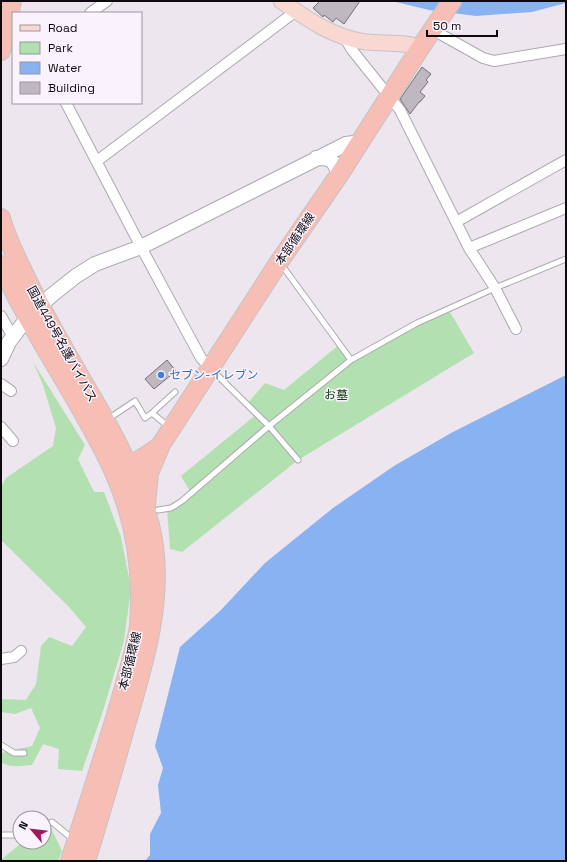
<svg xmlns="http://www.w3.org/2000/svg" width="567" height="862" font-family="'Space Grotesk','Noto Sans JP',sans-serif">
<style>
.green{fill:#b2e0b0}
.water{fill:#88b2f1}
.building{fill:#bfb8c1;stroke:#756f77}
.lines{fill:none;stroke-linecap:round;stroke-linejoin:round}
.lane-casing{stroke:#aea8b1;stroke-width:7}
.street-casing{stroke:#aea8b1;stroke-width:12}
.secondary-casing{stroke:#aea8b1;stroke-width:16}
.primary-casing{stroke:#c5c4c5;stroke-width:17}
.highway-casing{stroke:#c5c4c5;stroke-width:20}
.lane{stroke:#fff;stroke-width:5}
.street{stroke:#fff;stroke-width:10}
.secondary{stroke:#fff;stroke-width:14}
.primary{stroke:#fad8d2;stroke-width:15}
.highway{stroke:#f6beb4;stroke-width:18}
.shop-dot{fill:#3f7fe0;stroke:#faf3fd;stroke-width:1.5}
.labels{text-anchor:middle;stroke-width:3;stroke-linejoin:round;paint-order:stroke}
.street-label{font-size:12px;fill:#0d0a0d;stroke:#faf3fd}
.shop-label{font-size:12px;fill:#366cbe;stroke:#faf3fd;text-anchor:start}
.park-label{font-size:12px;fill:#0e4211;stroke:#faf3fd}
</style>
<rect width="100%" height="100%" fill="#ede6ef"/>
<path class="green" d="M450,312L474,353L298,460L182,552L170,549L167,509L191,493L181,476L257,414L247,404L265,383L284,390L340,344L351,360L417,323Z
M33,362L85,445L78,459L94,492H104L121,537L131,588L124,641L103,711L82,771L58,769L59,749L43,744L32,765C22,766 9,768 1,762V753L32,746L40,728L31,708L15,714L1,712V699L26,700L36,684L41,646L49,637L72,646L86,627L69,607L1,540V487L6,478L53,446L56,428L43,385Z
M51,828L62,851L58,861H1L3,858L23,842H44V831Z"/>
<path class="water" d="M392,1H566V3L532,12L476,16L429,10Z
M566,375V861H145L150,855V834L161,813L158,785L163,768L155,746L180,647L221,610L265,563L333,508L394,466L451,433Z"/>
<path class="building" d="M320,1H360L344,24L336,18L333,22L324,15L323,17L313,8Z
M422,67L431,74L426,80L428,82L420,92L425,96L420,102H419L410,114L400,99Z
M167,360L176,371L154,389L145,379Z"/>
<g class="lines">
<g class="lane-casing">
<path id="lane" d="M281,264L351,360
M213,371L269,426L298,460
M152,413L175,392
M108,419L135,401L145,418L152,413L169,427
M158,510L171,508L182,501L269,426L351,360L417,323L495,288L566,259
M1,745L14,753H24
M44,825L52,822L69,836L74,837
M1,835H20"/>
</g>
<g class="street-casing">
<path id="street" d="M90,13L107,1
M433,30L483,58L494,61L566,49
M345,38L352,50L400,110L469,248L495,288L516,329
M66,103L141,247L201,358L211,369
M97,161L296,11
M456,222L566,160
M469,248L566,208
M1,316L13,337
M1,384L11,391
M1,427L13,441
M1,659L14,657L21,651"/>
</g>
<g class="secondary-casing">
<path id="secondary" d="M316,158C332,158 334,160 339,175
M1,359L9,342L28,317L52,295L76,276L95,264L141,247L346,144L361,142"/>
</g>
<g class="primary-casing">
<path id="primary" d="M281,1C307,19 334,38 366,42C384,44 404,41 420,48"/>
</g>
<g class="highway-casing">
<path id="highway" d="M1,51L12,1
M1,218C6,236 14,253 22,269C46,321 76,369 104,418C123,452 149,506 154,546C162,608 143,666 126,725C113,771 100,816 86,861
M1,265C33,336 81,400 113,470C135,518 143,571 139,624C139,631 136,639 135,646C130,667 124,687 118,708C103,759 86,810 70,861
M116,471C133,465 147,456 160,446L279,262L339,175L420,48L452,1
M146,505L149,473L160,447"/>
</g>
<use href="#lane" class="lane"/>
<use href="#street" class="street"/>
<use href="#secondary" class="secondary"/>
<use href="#primary" class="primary"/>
<use href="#highway" class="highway"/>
</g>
<circle class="shop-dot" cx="161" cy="375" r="4"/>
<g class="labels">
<g class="street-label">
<text transform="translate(295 239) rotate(-56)" y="4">本部循環線</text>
<text transform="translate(62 344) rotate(61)" y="4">国道449号名護バイパス</text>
<text transform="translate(130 661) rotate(-76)" y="4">本部循環線</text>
</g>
<g class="shop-label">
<text x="169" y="379">セブン-イレブン</text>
</g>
<g class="park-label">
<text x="336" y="399">お墓</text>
</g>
</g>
<rect width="567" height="862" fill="none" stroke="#0d0a0d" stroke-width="4"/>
<rect x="12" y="12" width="130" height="92" fill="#faf3fd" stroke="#9b969d"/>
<rect x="20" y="25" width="20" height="6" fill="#fad8d2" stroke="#9b969d"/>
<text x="48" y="32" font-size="12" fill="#0d0a0d">Road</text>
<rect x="20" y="42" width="20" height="12" fill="#b2e0b0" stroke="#9b969d"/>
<text x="48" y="52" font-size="12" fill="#0d0a0d">Park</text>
<rect x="20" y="62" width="20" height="12" fill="#88b2f1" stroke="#9b969d"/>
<text x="48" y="72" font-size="12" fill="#0d0a0d">Water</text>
<rect x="20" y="82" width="20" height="12" fill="#bfb8c1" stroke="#9b969d"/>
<text x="48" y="92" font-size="12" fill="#0d0a0d">Building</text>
<g transform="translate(32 830) rotate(298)"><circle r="19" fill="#faf3fd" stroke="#9b969d"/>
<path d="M0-3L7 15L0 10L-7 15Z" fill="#a3175d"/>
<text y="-6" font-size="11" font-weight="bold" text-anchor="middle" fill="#0d0a0d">N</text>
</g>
<path d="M427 30v6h70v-6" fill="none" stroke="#0d0a0d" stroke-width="2"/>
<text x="433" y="30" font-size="12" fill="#0d0a0d" stroke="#faf3fd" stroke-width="3" paint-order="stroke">50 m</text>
</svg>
